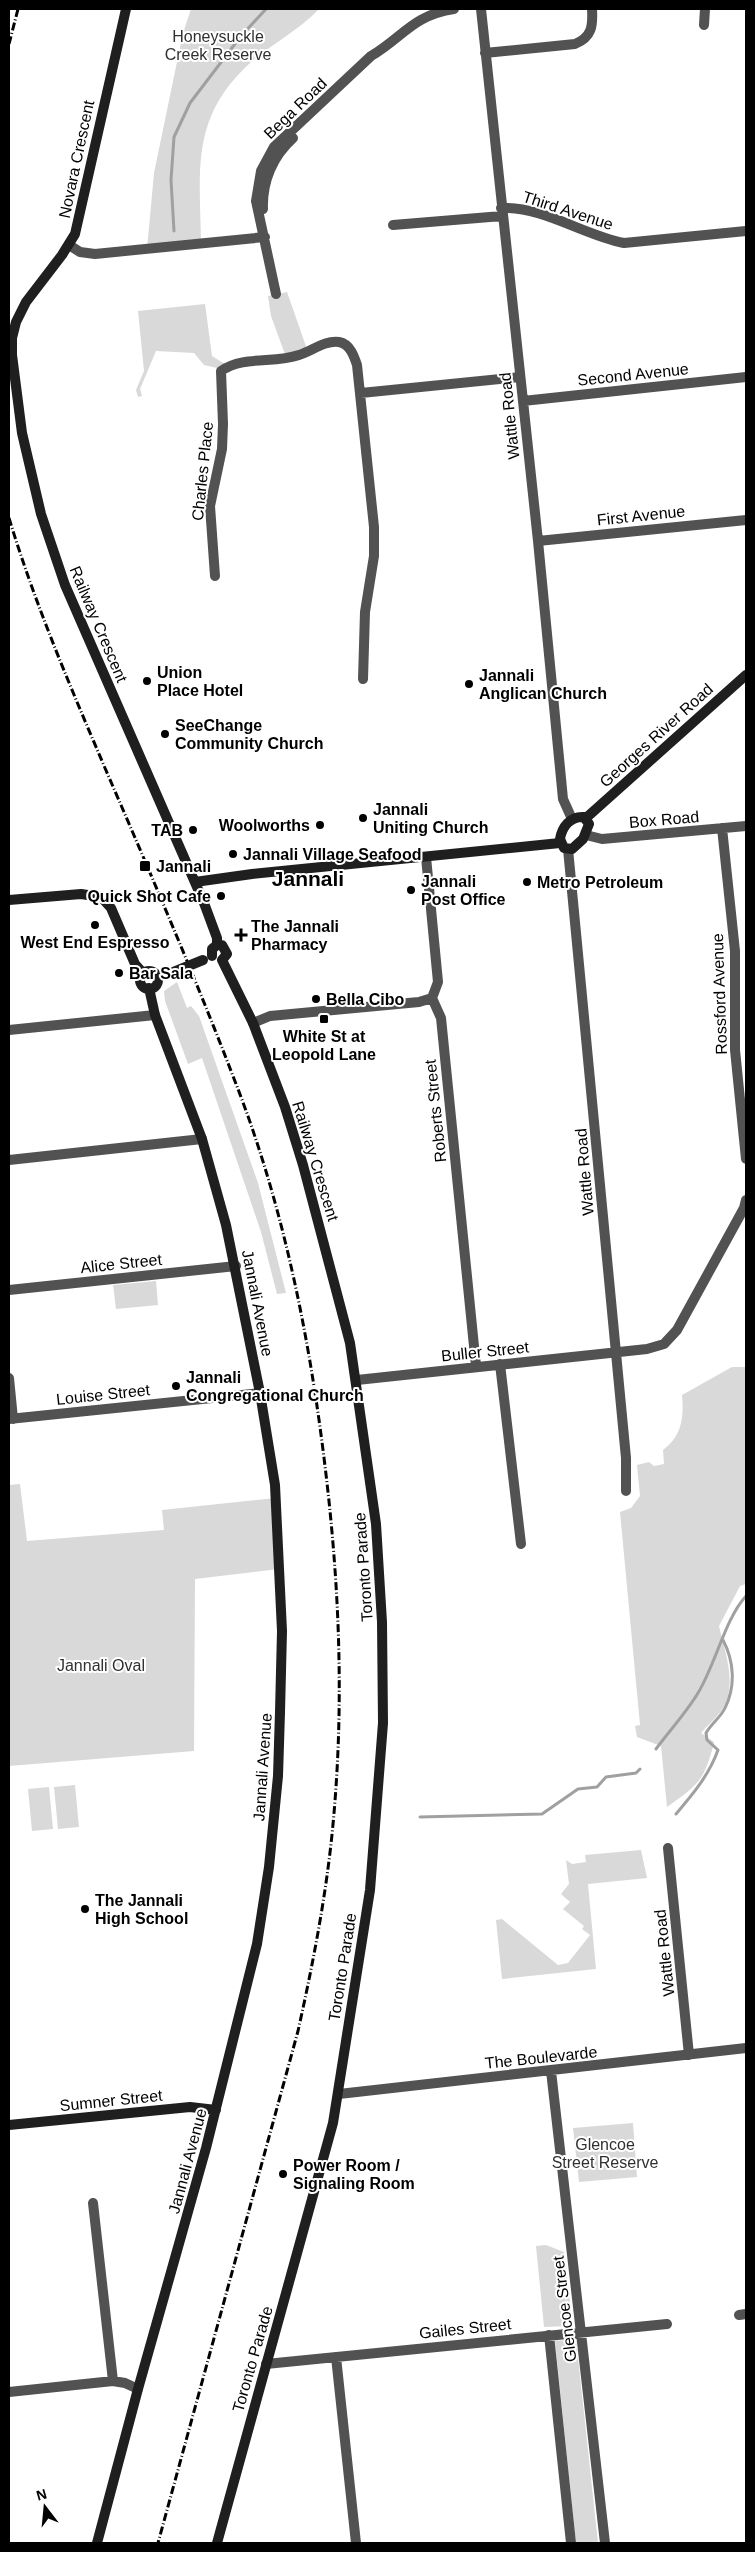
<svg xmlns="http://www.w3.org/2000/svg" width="755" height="2552" font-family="Arial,sans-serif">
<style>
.green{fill:#d9d9d9}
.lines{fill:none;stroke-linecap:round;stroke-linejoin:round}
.stream{stroke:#a0a0a0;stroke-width:3}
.street{stroke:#525252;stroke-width:10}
.secondary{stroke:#1f1f1f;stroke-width:10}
.rail{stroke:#000;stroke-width:3;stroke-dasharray:8 2.5 1 2.5;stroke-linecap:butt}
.secondary-bridge{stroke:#1f1f1f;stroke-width:10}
.poi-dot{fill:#000;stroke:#fff;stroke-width:2}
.labels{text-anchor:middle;stroke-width:4;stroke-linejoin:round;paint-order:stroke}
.park-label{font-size:16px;fill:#303030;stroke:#fff}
.street-label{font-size:16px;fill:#000;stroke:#fff}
.poi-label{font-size:16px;font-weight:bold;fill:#000;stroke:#fff;text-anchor:start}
.district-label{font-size:21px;font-weight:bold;fill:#000;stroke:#fff}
</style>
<rect width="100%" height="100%" fill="#fff"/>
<path class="green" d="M191,9H319C298,31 272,44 250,63C190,118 200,170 201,243L147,249L154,173L183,33Z
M287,292L308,352L286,357L271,316L268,296Z
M205,304L212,356L228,366L221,371L217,368L204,365L194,353L156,351L140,389L142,396L138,397L136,390L144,371L138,311Z
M177,982L187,1008L191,1006L199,1016L258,1183L286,1293L277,1294L261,1232L202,1058L188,1064L165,1001L164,991Z
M156,1281L158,1305L116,1309L113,1285Z
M732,1367H746V1584L740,1586L719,1626C725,1653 738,1684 722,1710C716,1718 707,1726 701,1733L714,1742C705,1780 698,1785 667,1807L661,1746L637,1737L635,1726L640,1725L620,1512L631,1508L640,1496L637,1465L649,1462L654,1466L664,1464L663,1450C682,1436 684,1417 682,1395Z
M20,1484L27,1541L164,1530L162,1510L276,1498L279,1569L195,1579L194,1751L9,1766V1485Z
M75,1785L79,1827L58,1829L54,1787Z
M49,1787L53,1829L32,1831L28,1789Z
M641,1850L647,1878L588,1884L596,1969L502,1979L496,1920L502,1919L558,1965L568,1963L590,1935L582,1929L584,1926L563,1909L570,1902L561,1894L569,1884L566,1860L572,1864L586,1862L585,1855Z
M633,2123L637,2177L579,2182L573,2128Z
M546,2245L564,2252L572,2319L567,2326L544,2327L536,2246Z
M576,2339L598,2543H576L555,2341Z"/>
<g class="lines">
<path class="stream" d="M174,231L171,180L174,137L190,103L241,36L266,9
M656,1749C670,1730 686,1713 698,1693C716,1663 725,1619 746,1596
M676,1814C693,1794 709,1775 718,1750L707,1740L706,1733C711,1724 721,1717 725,1708C736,1686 734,1661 723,1640
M420,1817L542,1814L578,1789L597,1787L606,1777L636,1773L640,1769"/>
<path class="street" d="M481,9L538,541L563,799L572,819
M704,25L705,9
M485,53L575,44C592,37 593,26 592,9
M501,208C543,206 583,235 624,243L746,231
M263,209C262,181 273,156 293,138
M393,225L502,216
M69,245L80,252L95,254L265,237
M276,294L256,201L261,171L274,147L371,56C403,37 413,15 454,9
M361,393L520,377
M523,401L746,377
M538,541L746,520
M215,576L210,506L222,449L223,424L221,371C244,355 274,364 299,355C312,351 325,340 339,342C350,344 354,356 357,365L374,527V556L365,612L363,679
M722,828L735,951V1050L746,1159
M586,835L602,839L746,826
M568,849L626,1458V1491
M426,857L438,982L432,998
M432,998L441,1018L476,1366
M253,1023L270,1016L419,1002L432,998
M9,1030L155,1015
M9,1160L202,1139
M9,1290L236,1266
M500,1364L521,1544
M9,1378L13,1419
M357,1380L647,1349L664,1344L677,1330L744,1208L746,1200
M9,1419L260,1393
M668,1848L689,2055
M551,2071L605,2543
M339,2094L746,2048
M93,2203L113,2381
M739,2315L746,2314
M549,2335L571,2543
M336,2357L356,2543
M266,2364L667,2324
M9,2392L113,2381L125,2383L138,2389"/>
<path class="secondary" d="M126,9L75,234L62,255L26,302L16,322L12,338V355L22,433L41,514L65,585L204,903L217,938V945
M584,817L589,824L583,839L572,849L564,848L560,839C562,827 570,816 584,817Z
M586,818L746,675
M195,882L252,874L560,843
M9,900L81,894L101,897L111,908L135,964L143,973
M217,945H222L227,954L222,960
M212,956V949L217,945
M140 980a9 9 0 1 1 18 0a9 9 0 1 1-18 0Z
M9,2125L190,2107L216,2110
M97,2543L138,2389L206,2148L257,1944L269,1867L278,1776L280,1712L282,1631L275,1485L260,1393L226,1225L202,1139L155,1015L149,988
M217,2543L333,2123L370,1890L383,1723L382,1622L376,1524L350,1343L303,1165L285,1107L253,1023L222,960"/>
<path class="rail" d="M9,44L18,9
M9,518C35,604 70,686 105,768C152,877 199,986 241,1097C285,1215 310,1341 325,1466C339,1581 344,1697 334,1813C328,1886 314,1959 298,2031L158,2543"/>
<path class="secondary-bridge" d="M171,973L203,960"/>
</g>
<g class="poi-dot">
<circle cx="147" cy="681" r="5"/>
<circle cx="469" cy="684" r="5"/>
<circle cx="165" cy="734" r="5"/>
<circle cx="363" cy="818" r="5"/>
<circle cx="320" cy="825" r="5"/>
<circle cx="193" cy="830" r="5"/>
<circle cx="233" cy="854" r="5"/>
<rect x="139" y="860" width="12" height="12" rx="2.5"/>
<circle cx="527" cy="882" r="5"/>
<circle cx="411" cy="890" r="5"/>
<circle cx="221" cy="896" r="5"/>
<circle cx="95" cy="925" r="5"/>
<path d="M238.5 927.5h5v5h5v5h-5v5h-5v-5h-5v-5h5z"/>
<circle cx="119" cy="973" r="5"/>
<circle cx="316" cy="999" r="5"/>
<rect x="319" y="1014" width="10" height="10" rx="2.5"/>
<circle cx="176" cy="1386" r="5"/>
<circle cx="85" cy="1909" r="5"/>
<circle cx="283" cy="2174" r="5"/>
</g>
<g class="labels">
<g class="park-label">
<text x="218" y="42">Honeysuckle<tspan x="218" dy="18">Creek Reserve</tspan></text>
<text x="101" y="1671">Jannali Oval</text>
<text x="605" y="2150">Glencoe<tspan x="605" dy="18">Street Reserve</tspan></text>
</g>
<g class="street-label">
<text transform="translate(295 108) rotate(-44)" y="6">Bega Road</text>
<text transform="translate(76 159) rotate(-78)" y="6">Novara Crescent</text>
<text transform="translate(568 210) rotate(18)" y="6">Third Avenue</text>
<text transform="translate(633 374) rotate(-6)" y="6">Second Avenue</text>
<text transform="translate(509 416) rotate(-96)" y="6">Wattle Road</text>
<text transform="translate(202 471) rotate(-84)" y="6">Charles Place</text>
<text transform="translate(641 515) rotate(-6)" y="6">First Avenue</text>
<text transform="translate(99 624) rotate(67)" y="6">Railway Crescent</text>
<text transform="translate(656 735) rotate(-42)" y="6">Georges River Road</text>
<text transform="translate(664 819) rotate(-5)" y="6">Box Road</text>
<text transform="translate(719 994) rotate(-92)" y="6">Rossford Avenue</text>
<text transform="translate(435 1111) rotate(-96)" y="6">Roberts Street</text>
<text transform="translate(316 1161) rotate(73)" y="6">Railway Crescent</text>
<text transform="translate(584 1172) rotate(-95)" y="6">Wattle Road</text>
<text transform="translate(121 1263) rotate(-6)" y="6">Alice Street</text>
<text transform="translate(258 1303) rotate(79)" y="6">Jannali Avenue</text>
<text transform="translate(485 1351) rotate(-6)" y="6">Buller Street</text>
<text transform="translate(103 1394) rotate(-6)" y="6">Louise Street</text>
<text transform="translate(363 1567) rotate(-94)" y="6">Toronto Parade</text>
<text transform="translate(262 1767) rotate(-86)" y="6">Jannali Avenue</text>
<text transform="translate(664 1953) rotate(-96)" y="6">Wattle Road</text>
<text transform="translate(342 1967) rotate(-81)" y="6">Toronto Parade</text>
<text transform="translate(541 2057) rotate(-6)" y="6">The Boulevarde</text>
<text transform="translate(111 2100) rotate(-6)" y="6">Sumner Street</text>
<text transform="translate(187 2161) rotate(-75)" y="6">Jannali Avenue</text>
<text transform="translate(564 2309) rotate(-97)" y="6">Glencoe Street</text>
<text transform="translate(465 2328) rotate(-6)" y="6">Gailes Street</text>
<text transform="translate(252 2359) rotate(-74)" y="6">Toronto Parade</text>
</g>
<g class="poi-label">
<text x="157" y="678">Union<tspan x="157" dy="18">Place Hotel</tspan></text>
<text x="479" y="681">Jannali<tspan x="479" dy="18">Anglican Church</tspan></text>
<text x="175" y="731">SeeChange<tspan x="175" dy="18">Community Church</tspan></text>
<text x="373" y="815">Jannali<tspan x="373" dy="18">Uniting Church</tspan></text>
<text x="310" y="831" text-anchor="end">Woolworths</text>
<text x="183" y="836" text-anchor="end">TAB</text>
<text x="243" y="860">Jannali Village Seafood</text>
<text x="156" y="872">Jannali</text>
<text x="421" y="887">Jannali<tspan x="421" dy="18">Post Office</tspan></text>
<text x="537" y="888">Metro Petroleum</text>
<text x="211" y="902" text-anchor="end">Quick Shot Cafe</text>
<text x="251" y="932">The Jannali<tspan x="251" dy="18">Pharmacy</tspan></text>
<text x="95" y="948" text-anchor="middle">West End Espresso</text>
<text x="129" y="979">Bar Sala</text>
<text x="326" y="1005">Bella Cibo</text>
<text x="324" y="1042" text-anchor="middle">White St at<tspan x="324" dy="18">Leopold Lane</tspan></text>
<text x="186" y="1383">Jannali<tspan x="186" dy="18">Congregational Church</tspan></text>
<text x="95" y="1906">The Jannali<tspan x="95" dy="18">High School</tspan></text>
<text x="293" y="2171">Power Room /<tspan x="293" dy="18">Signaling Room</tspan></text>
</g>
<g class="district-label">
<text x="308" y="886">Jannali</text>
</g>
</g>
<rect width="755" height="2552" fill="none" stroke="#000000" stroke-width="20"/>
<g transform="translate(45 2507) rotate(344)" stroke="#ffffff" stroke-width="4" paint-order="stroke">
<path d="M0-4L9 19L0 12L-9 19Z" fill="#000000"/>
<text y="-8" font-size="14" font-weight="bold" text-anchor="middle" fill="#000000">N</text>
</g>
</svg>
